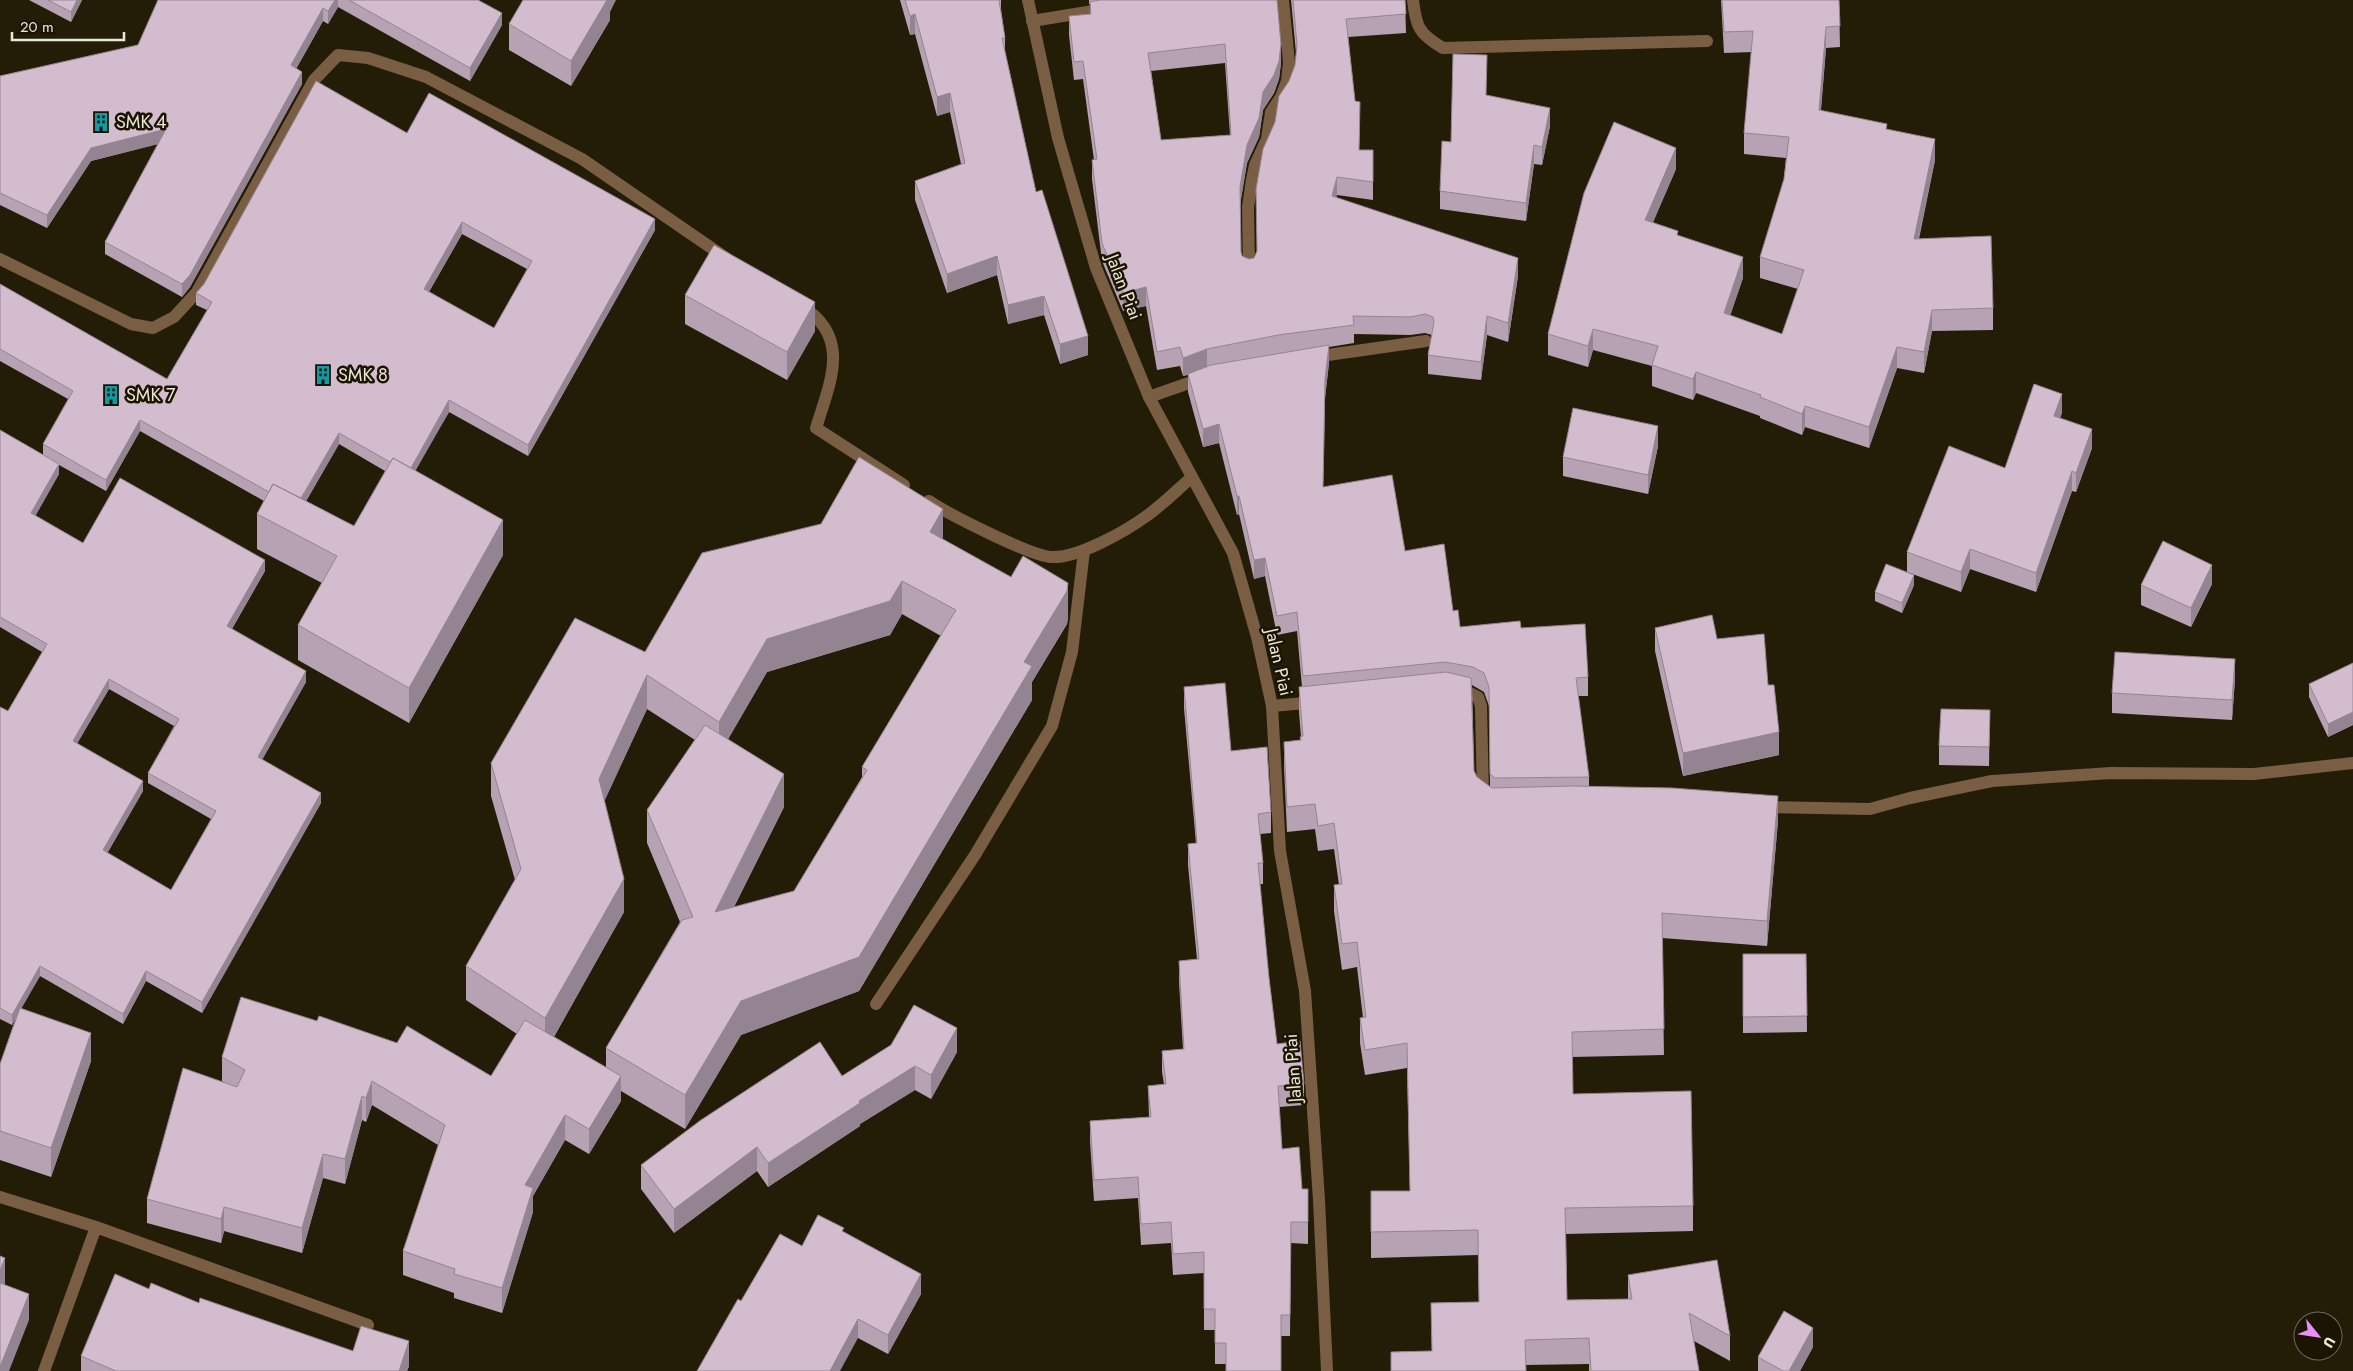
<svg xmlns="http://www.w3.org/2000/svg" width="2353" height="1371" font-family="Jost,sans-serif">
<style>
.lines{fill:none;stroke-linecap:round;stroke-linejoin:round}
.minor{stroke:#7a5e43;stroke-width:12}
.tertiary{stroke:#7a5e43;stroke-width:12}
.wall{fill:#b6a2b2;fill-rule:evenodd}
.shaded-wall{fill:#948491}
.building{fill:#d4bccf;stroke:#948491;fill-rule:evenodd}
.labels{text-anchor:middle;stroke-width:5;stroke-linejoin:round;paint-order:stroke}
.poi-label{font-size:18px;fill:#ebe7d9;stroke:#1a1401;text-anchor:start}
.street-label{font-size:18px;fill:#ebe7d9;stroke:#1a1401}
</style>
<rect width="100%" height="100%" fill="#231d08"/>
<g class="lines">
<path class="minor" d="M1413,0C1416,27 1419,34 1443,48L1707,41
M1032,21L1106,9
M0,259L131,324L153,328L174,317L197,292L314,80L338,55L368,58L426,77L582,159L726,258
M1249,270L1248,207L1252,180L1255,165L1267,139L1271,112L1281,97L1287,81L1289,63L1283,0
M802,306C852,338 830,382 816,428L904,485
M1314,357L1426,341
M1149,397L1203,378
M929,501C948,514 1031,556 1051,557C1077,559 1126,531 1148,515C1163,504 1177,490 1191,478
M1455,690L1470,693L1478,697L1481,706L1483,797
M1272,706L1316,702
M1762,807L1870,809L1910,798L1992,781L2111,773L2254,774L2353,763
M876,1004L975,855L1052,726L1072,652L1084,551
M0,1197L96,1227L44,1371
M96,1227L368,1325"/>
<path class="tertiary" d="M1028,0L1058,138L1096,268L1149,397L1233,553L1257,637L1272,706L1280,851L1305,991L1319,1200L1327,1371"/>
</g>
<path class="wall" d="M29,0H82L71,22Z
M158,0H478L502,25L470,81L338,7L328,24L323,21L296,69L302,84L190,287L182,297L105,254V242L158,144L91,161L47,228L0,205V76L138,45Z
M900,0H1001V9L1005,38V51L1036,192L1088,355L1060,364L1044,315L1008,324L997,275L947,293L915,200V181L961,164L950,112L937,116L915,34L910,35Z
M1089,0H1277L1281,63L1279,79L1274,93L1263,110L1259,137L1247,163L1240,204L1241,252L1242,256L1249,259L1254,258L1257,252L1275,122L1295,65L1296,53L1291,0H1405L1406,33L1348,37L1355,101L1360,120L1359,150H1373V200L1337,195L1336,197L1518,276L1508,342L1487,335L1481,380L1428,374V355L1432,335L1425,333L1410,335L1354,334V343L1329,347V363L1325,398L1323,487L1405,551L1453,611L1460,627L1521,628L1588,677V696H1578L1589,777V786L1778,821L1767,946L1662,938L1664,1055L1572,1057L1573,1094L1693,1206V1231L1566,1234L1567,1300L1628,1299V1275L1730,1336V1361L1694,1341L1699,1371H1589V1364L1525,1365L1526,1371H1391V1352L1432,1351L1431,1303L1479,1302L1478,1255L1371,1258V1191H1410L1407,1068L1365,1075L1360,1043V1018H1363L1357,967L1342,970L1334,911V885H1339L1334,849L1318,851L1315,829L1287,832L1284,767V742L1300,740L1301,737L1299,712V687H1302L1297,631L1277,635L1265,576L1254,579L1239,514L1237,515L1219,443L1203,447L1188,392V375L1183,376L1180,366L1157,370L1146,306L1123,311L1102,261L1092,179V160H1094L1083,79L1074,80L1069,35V16L1090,14V4H1089ZM1225,63L1230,135L1161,140L1151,71ZM1472,685L1484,692L1489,706L1490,787L1477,777L1474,771Z
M1721,0H1839L1840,47L1826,48L1821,110L1887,129L1935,160L1919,239L1993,308V330L1932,331L1924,373L1897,368L1869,448L1805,427L1802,435L1760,418V416L1696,393L1693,400L1652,386V366L1593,350L1588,367L1548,355V334L1676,169L1653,222L1678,235L1743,278L1730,315L1782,334L1798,289L1760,278V257L1784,179L1786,158L1744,154V133L1752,52L1724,53Z
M610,12V20L571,86L509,50V24Z
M1487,96L1550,126L1542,165L1534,164L1526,221L1440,209V191L1451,142Z
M407,133L655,230L528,456L449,412L415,470L503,555L409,723L298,660V625L322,583L257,549V514L264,501L140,431L106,491L59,465V474L35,516L83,543L265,571L232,629L306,682L262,760L321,803L202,1013L146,981L123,1024L40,976L21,1008L91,1061L51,1177L0,1160V1064L16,1017L12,1025L0,1019V707L8,711L42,652L0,627V430L43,455V444L68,399L0,361V284L167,379L207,310L196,305V293ZM462,234L527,269L494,328L429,292ZM339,444L385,471L354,526L306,501ZM109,689L174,726L148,773V783L211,819L171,890L107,853L143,791L77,743Z
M685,295L815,331L787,380L685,324Z
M2062,413L2060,418L2092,448L2076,492L2072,491L2036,592L1970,569L1961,592L1907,572V552L2005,468Z
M1658,446L1648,494L1563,476V457Z
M943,539L1068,617L1067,624L1032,682V700L859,991L741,1035L685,1129L621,1091V1101L589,1154L565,1140L533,1196V1212L502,1313L454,1298V1293L403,1275V1251L438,1145L372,1105L366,1122L362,1120L345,1184L323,1178L302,1253L224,1231L221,1243L147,1223V1199L225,1083L222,1081V1057L491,1076L517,1034L466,1000V966L515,880L491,796V763L645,652ZM902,614L941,636L862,767V777L794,891L734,907L784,807L728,739L767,672L890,635ZM647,709L695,740L647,810V843L680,922L606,1048V1068L554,1037L624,912L604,801Z
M2212,584L2191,627L2141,605V585Z
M1914,585L1902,613L1875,601V592Z
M1655,628L1717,639L1768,685L1779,755L1683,776L1655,651Z
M2353,663V725L2328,737L2309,697V684Z
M2235,679L2232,720L2112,713V693Z
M1184,687L1231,751L1271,812V833L1260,834L1263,863V884H1260L1269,978L1277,1044L1304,1084V1105L1279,1107L1282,1149L1302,1189H1308V1244L1291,1243L1290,1336H1281L1226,1364H1215V1330H1204V1273L1173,1275L1171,1243L1141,1245L1138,1198L1094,1201L1090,1142V1121L1149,1117L1148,1086L1164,1084L1162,1072V1051L1183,1049L1179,982V961L1197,959L1188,865V844L1196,843L1184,708Z
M1990,710L1989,766L1939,765V746Z
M1743,954H1806L1807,1032L1743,1033Z
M957,1052L931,1099L915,1090L860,1124V1126L768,1187L757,1171L674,1233L641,1189V1165L842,1076Z
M844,1232L921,1294L888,1354L858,1338L741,1301L802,1246Z
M149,1289L199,1303L353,1351L409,1366L407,1371H81V1356Z
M1813,1347L1800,1371H1758V1357Z"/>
<path class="shaded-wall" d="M77,0H82L71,22V12Z
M335,0H338V7L328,24V11Z
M606,0H616L610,12V20L571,86V61Z
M323,8V21L291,78V65Z
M502,13V25L470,81V68Z
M915,14V34L910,35V16Z
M1826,27V48L1819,131V110Z
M1281,44V63L1279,79L1274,93L1263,110L1259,137L1247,163L1240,206V187L1247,145L1263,92Z
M302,72V84L190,287L182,297V284Z
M950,93V112L937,116V97Z
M1550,108V126L1542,165V147Z
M166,129V142L91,161L47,228V215L91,148Z
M1935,139V160L1914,260V239Z
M1534,145V164L1526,221V203Z
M1676,148V169L1645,241V220Z
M1337,177V195L1332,214V196Z
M655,219V230L528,456V445Z
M462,222V234L424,300V289Z
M997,256V275L947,293V274Z
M1743,257V278L1724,334V313Z
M1518,258V276L1508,342V323Z
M1146,287V306L1123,311V293Z
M1044,296V315L1008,324V305Z
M815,302V331L787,380V352Z
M1932,310V331L1924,373V352Z
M1487,316V335L1481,380V362Z
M1593,329V350L1588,367V346Z
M1088,336V355L1060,364V344Z
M1329,345V363L1325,398L1323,505L1325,379Z
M1897,347V368L1869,448V427Z
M1207,349V368L1183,376V358Z
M1696,372V393L1693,400V379Z
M2062,394V413L2054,435V416Z
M449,400V412L408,484V472Z
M1805,406V427L1802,435V414Z
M140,420V431L106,491V480Z
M1219,424V443L1203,447V429Z
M1658,426V446L1648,494V475Z
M2092,429V448L2076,492V473Z
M339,433V444L296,519V508Z
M59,464V474L31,524V513Z
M2072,471V491L2036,592V573Z
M1237,496H1239V514L1237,515Z
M943,509V543L930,532Z
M503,520V555L409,723V688Z
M1970,549V569L1961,592V572Z
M1265,558V576L1254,579V560Z
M265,560V571L227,637V626Z
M2212,565V584L2191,627V608Z
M1914,575V585L1902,613V603Z
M902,581V614L890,635L767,672L719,755V722L767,639Z
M1068,583V617L1067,624L1032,682V700L859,991L741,1035L685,1129V1095L741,1001L1024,662Z
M2235,659V679L2232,720V700Z
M306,671V682L258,767V757Z
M647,675V709L599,813V779Z
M109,679V689L73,751V741Z
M2353,712V725L2328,737V724Z
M1779,732V755L1683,776V753Z
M784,774V807L715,945V912Z
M143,781V791L103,861V850Z
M321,793V803L202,1013V1002Z
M1778,796V821L1767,946V921Z
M624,879V912L545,1052V1018Z
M40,966V976L12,1025V1015Z
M146,971V981L123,1024V1014Z
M957,1028V1052L931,1099V1075Z
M91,1033V1061L51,1177V1148Z
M915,1066V1090L860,1124V1126L768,1187V1163L859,1101Z
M621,1076V1101L589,1154V1129Z
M372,1081V1105L366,1122V1098Z
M362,1096V1120L345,1184V1159Z
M565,1115V1140L533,1196V1212L502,1313V1288L525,1185Z
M757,1147V1171L674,1233V1209Z
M323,1154V1178L302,1253V1228Z
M224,1207V1231L221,1243V1219Z
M5,1258V1284L0,1297V1271Z
M921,1274V1294L888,1354V1335Z
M29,1294V1320L9,1371H0V1367Z
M858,1319V1338L840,1371H830Z
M1813,1328V1347L1800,1371H1789Z
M409,1341V1366L407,1371H399Z"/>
<path class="building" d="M48,0H77L71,12Z
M158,0H335L328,11L323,8L291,65L302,72L190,275L182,284L105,242L166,129L91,148L47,215L0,193V76L138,45Z
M349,0H478L502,13L470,68Z
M523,0H607L571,61L509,24Z
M905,0H999L1005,38H1002L1036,192L1042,190L1088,336L1060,344L1044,296L1008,305L997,256L947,274L915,181L965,163L950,93L937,97L915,14L910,16Z
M1100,0H1277L1281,44L1279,61L1274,75L1263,92L1259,118L1247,145L1240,187L1241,252L1242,256L1249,259L1254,258L1257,251L1256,189L1263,149L1275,122L1279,96L1289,81L1295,65L1297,45L1293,0H1405L1406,14L1346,19L1355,101L1360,102L1359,150H1373V182L1337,177L1332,196L1518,258L1508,323L1487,316L1481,362L1428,355L1434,322L1433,317L1425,314L1410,317L1353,316L1354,325L1278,335L1207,349L1183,358L1180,347L1157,352L1146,287L1123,293L1102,243L1092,160L1097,159L1083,61L1074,62L1069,16L1091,14L1090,2ZM1225,44L1231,135L1161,140L1148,53Z
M1722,0H1839L1840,26L1826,27L1819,110L1887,124L1886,129L1935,139L1914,239L1991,236L1993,308L1932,310L1924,352L1897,347L1869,427L1805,406L1802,414L1760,397L1761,395L1696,372L1693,379L1652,365L1658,346L1593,329L1588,346L1548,334L1584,193L1614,122L1676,148L1645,220L1678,231L1677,235L1743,257L1724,313L1782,334L1804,270L1760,257L1784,179L1789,137L1744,133L1753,31L1724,32Z
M1453,54L1487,55L1486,95L1550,108L1542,147L1534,145L1526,203L1440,191L1442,141L1451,142Z
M316,81L407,133L429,93L655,219L528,445L449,400L411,468L393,458L390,462L339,433L301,498L273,484L269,492L140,420L106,480L43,444L73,391L0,349V284L167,379L212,302L196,293L204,284ZM462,222L532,261L494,328L424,289Z
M714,245L815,302L787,352L685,295Z
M1329,345L1325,379L1323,487L1392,475L1405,551L1444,544L1453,611L1458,610L1460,627L1520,621L1521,628L1585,624L1588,677L1576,678L1589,777L1495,778L1490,774L1489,687L1484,673L1473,667L1445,662L1303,676L1297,612L1277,616L1265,558L1254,560L1239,496H1237L1219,424L1203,429L1188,374L1211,365Z
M2034,384L2062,394L2054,416L2092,429L2076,473L2072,471L2036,573L1970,549L1961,572L1907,552L1949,446L2005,468Z
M1573,408L1658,426L1648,475L1563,457Z
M0,430L59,464L31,513L83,543L120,478L265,560L227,626L306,671L258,757L321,793L202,1002L146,971L123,1014L40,966L12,1015L0,1008V707L8,711L47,644L0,617ZM109,679L179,719L148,773L216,811L171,890L103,850L143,781L73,741Z
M859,457L943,509L930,532L1011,577L1023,556L1068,583L1067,591L1024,662L1032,666L859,957L741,1001L685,1095L606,1048L682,920L693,917L647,810L705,725L784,774L715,912L794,891L867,770L862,767L956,610L902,581L890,601L767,639L719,722L647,675L599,779L624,879L545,1018L466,966L521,869L491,763L575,618L645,652L702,553L821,524Z
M393,458L503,520L409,688L298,625L337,556L257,514L273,484L354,526Z
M2163,541L2212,565L2191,608L2141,585Z
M1886,564L1914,575L1902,603L1875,592Z
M1712,615L1717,639L1764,634L1768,685H1774L1779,732L1683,753L1655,628Z
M2115,652L2235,659L2232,700L2112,693Z
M2353,663V712L2328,724L2309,684Z
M1446,672L1471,678L1474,771L1477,777L1492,788L1572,786L1672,788L1778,796L1767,921L1662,913L1664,1029L1572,1032L1573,1094L1691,1091L1693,1206L1565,1208L1567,1300L1632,1299L1628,1275L1717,1260L1730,1336L1689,1313L1699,1371H1591L1589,1338L1525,1340L1526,1371H1391V1352L1432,1351L1431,1303L1479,1302L1478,1230L1371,1232V1191H1410L1407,1043L1365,1050L1360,1018L1366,1017L1357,942L1342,944L1334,885L1342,884L1334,823L1318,826L1315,804L1287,807L1284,742L1301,740L1300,737L1303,736L1299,687Z
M1225,683L1231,751L1267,747L1271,812L1258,814L1263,863H1258L1269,978L1277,1044L1300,1041L1304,1084L1278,1086L1282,1149L1299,1147L1302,1189H1308V1222H1291L1290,1315H1281V1371H1226V1343H1215V1309H1204V1252L1173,1254L1171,1222L1141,1224L1138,1177L1094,1180L1090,1121L1151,1117L1148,1086L1166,1084L1162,1051L1184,1049L1179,961L1199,959L1188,844L1197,843L1184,687Z
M1941,709L1990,710L1989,747L1939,746Z
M1743,954H1806L1807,1016L1743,1017Z
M241,997L317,1021L319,1016L397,1043L407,1026L491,1076L525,1020L621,1076L589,1129L565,1115L525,1185L533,1188L502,1288L454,1274L455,1269L403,1251L445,1125L372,1081L366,1098L362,1096L345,1159L323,1154L302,1228L224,1207L221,1219L147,1199L183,1068L237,1087L245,1070L222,1057Z
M914,1005L957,1028L931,1075L915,1066L859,1101L860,1103L768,1163L757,1147L674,1209L641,1165L701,1120L820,1042L842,1076L891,1045Z
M20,1008L91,1033L51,1148L0,1131V1064Z
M818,1215L844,1228L842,1231L921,1274L888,1335L858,1319L830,1371H697L738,1299L741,1301L780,1234L802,1246Z
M0,1256L5,1258L0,1271Z
M115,1274L149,1289L151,1283L199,1303L200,1298L353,1351L361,1326L409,1341L399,1371H116L81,1356Z
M0,1283L29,1294L0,1367Z
M1784,1311L1813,1328L1789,1371H1783L1758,1357Z"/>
<defs>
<g id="building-bare" transform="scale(1.5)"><path d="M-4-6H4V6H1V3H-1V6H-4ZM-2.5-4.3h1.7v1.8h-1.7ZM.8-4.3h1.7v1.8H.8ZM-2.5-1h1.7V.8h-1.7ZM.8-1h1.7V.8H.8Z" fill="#0f9aa8" stroke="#1a1401" stroke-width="2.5" paint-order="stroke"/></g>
</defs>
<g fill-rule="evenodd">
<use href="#building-bare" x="101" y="122"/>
<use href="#building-bare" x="323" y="375"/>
<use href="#building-bare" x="111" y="395"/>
</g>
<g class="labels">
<g class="poi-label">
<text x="116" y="128">SMK 4</text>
<text x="338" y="381">SMK 8</text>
<text x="126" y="401">SMK 7</text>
</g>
<g class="street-label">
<text transform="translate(1124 287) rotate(69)" y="6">Jalan Piai</text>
<text transform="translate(1279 662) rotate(77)" y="6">Jalan Piai</text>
<text transform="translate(1293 1068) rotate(-94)" y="6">Jalan Piai</text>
</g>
</g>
<g transform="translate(2318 1336) rotate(120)"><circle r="24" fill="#1a1401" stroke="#6e6857"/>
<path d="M0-4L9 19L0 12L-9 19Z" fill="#eb8dfc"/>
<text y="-8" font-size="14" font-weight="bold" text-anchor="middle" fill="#ebe7d9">U</text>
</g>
<path d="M12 32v8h112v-8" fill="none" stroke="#ebe7d9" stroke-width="2.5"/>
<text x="20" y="32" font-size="15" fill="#ebe7d9" stroke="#1a1401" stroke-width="4" paint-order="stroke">20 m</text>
</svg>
